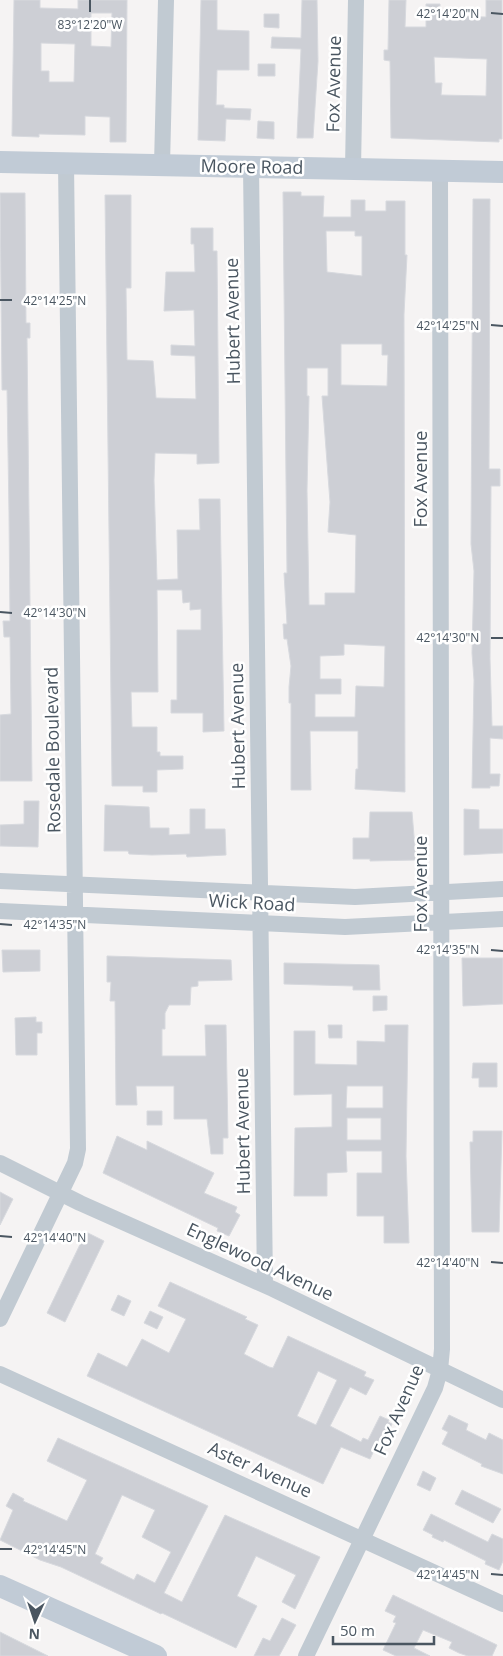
<svg xmlns="http://www.w3.org/2000/svg" width="503" height="1656" font-family="'Open Sans',sans-serif">
<style>
.building{fill:#cdcfd5;stroke:#d7d9de;fill-rule:evenodd}
.lines{fill:none;stroke-linecap:round;stroke-linejoin:round}
.street{stroke:#c1cad2;stroke-width:16}
.secondary{stroke:#c1cbd6;stroke-width:22}
.ticks{fill:none;stroke:#4a5661;stroke-width:2}
.labels{text-anchor:middle;stroke-width:5;stroke-linejoin:round;paint-order:stroke}
.street-label{font-size:18px;fill:#4a5661;stroke:#fff}
.ticks-label{font-size:12px;text-anchor:middle;fill:#4a5661;stroke:#fff;stroke-width:5;stroke-linejoin:round;paint-order:stroke}
</style>
<rect width="100%" height="100%" fill="#f5f3f3"/>
<path class="building" d="M14,0H40V8L78,9V0H127L126,142H110V117L85,116V135L39,134V137L12,136ZM91,13H112L111,47L91,46ZM41,43L75,44L74,82H49V71H41Z
M201,0H217V30L249,31V70H217L216,105H224V108L251,109L250,120L226,119L225,141L198,140Z
M302,0H317L318,61L313,138H297L301,49L271,48L272,37L301,38Z
M389,0H406L405,27H426V4H440V16L486,17V0H502V139H499V142L391,138L390,61L384,60V50H388ZM434,57L487,59L486,96L441,95L442,83H435Z
M264,14H279V28L264,27Z
M258,64H275V76H258Z
M258,121L274,122V139L257,138Z
M283,192H301V196H324L323,217H351V200H365V211H386V201H405V255H407L404,314L405,792L355,789L356,769H358V731H310L311,790H291V703H289V687L291,666L287,639H284L283,624H287L284,573H287ZM326,231H355V236H362V276L327,272ZM341,344H382V355H388L387,386L341,385ZM307,368H328V396H322L330,502L328,532L356,535L355,593H325V605H309L307,490L309,396H307ZM344,644L385,646L384,687L356,686L355,717H315V694H341V679H320V656L344,655Z
M0,193H25L26,323H30V338H27L32,781H0V715L11,714L10,637H4L3,621H10L9,513L7,390H2Z
M105,195H131V288H126L127,360L153,361L156,398L196,399L195,356L171,355V345L195,346L194,310L164,311L166,272H195L194,244H191V228H213V251H217L219,463L197,464V454L155,453L154,480L157,580L178,579L177,530H200L199,499H220L224,731L203,732V713H171V700H177V630H201V609L190,610V602L183,603L182,590H157L158,692H131L132,727H157V752H160V756H183V769L157,770V792H143V786H112Z
M473,199H490L489,469H500V486H491L490,659L492,726H503V739L490,738V774H500L499,786H490V788H472L474,680L472,653L474,571L471,544Z
M24,801H39L38,847L0,846V825L24,824Z
M105,805L149,807L150,828H169V835L190,834V809H205V829H225L226,855L187,857L186,854L152,855L129,854L128,851H104Z
M464,809L479,810V829H503V853L464,855Z
M370,812H412L416,860L370,861V859H353V838H369Z
M2,950H40V971L3,972Z
M107,956L231,960L232,980L198,981V986L191,987L190,1005H169L165,1013V1029H162V1056H206L205,1025H226L228,1138H223V1154H211L207,1119H174V1086H136L137,1105H116L115,1001H110L111,982H107Z
M462,958H503V1004L463,1006Z
M284,963L379,965L380,990H353V986L284,984Z
M373,996H387V1010L373,1011Z
M36,1017V1022H42V1033H37V1055H16L15,1018Z
M328,1025H342V1038H329Z
M385,1025H408L406,1156L409,1243H384V1216H357V1173H382V1151H346L347,1172L327,1173V1196H294L295,1128L332,1127V1094L294,1095V1031H315V1064L357,1065V1041L385,1042ZM347,1086H383V1108H346ZM347,1118H381V1140H347Z
M473,1063H497V1087H479V1078H472Z
M147,1111H162V1125H147Z
M473,1131H502L499,1232H472L470,1142H473Z
M117,1136L147,1150V1141L214,1173L204,1193L237,1207L235,1212L240,1215L229,1236L217,1231L218,1228L103,1173Z
M0,1192L13,1199L0,1225Z
M86,1232L104,1241L65,1322L47,1313Z
M170,1282L247,1317L245,1319L258,1325L244,1354L269,1367L273,1368L288,1336L366,1372L364,1376L374,1380L366,1395L350,1387L330,1426L361,1442L363,1438L368,1440L380,1416L389,1420L388,1422L392,1424L386,1436L382,1434L370,1459L341,1447L323,1484L87,1376L98,1353L127,1367L142,1339L169,1353L186,1319L158,1306ZM318,1371L337,1380L316,1425L297,1416Z
M118,1295L131,1301L124,1316L111,1310Z
M150,1311L163,1317L157,1329L144,1323Z
M449,1415L468,1424L466,1430L486,1440L489,1433L503,1440V1474L481,1466L482,1464L442,1444L448,1432L442,1429Z
M58,1438L208,1506L164,1593L182,1602L225,1515L320,1557L295,1609L282,1602L296,1575L256,1556L237,1596L257,1606L236,1648L162,1613L161,1614L61,1567L40,1560L0,1540L13,1510L6,1506L13,1493L24,1499L23,1501L67,1521L87,1480L47,1461ZM122,1495L155,1510L142,1537L171,1552L155,1583L137,1574L134,1580L100,1563L103,1558L95,1554Z
M423,1471L436,1478L430,1491L417,1485Z
M462,1490L501,1509L493,1523L455,1504Z
M431,1514L488,1542L492,1534L503,1539V1561L499,1570L485,1564L486,1561L444,1540L443,1542L432,1537L433,1535L423,1530Z
M393,1595L497,1645L492,1656H468L459,1653L449,1648L452,1642L423,1630L414,1648L430,1656H396L383,1650L396,1623L393,1622L396,1616L385,1611Z
M282,1618L296,1625L279,1656H254L263,1638L270,1641Z
M0,1632L48,1656H0Z"/>
<g class="lines">
<path class="street" d="M162,165L166,0
M251,167L265,1285
M353,169L356,0
M0,881L355,897L503,889
M0,911L345,927L503,919
M0,1163L80,1203L273,1289L503,1400
M0,1319L75,1163L78,1149L66,163
M0,1374L503,1604
M306,1656L435,1388L440,1370L442,1349L440,171"/>
<path class="secondary" d="M0,162L503,172
M0,1586L156,1656"/>
</g>
<path class="ticks" d="M90,12V0M491,13L503,14M0,300H12M491,325L503,326M0,612L12,613M491,638H503M0,924L12,925M491,950L503,951M0,1236L12,1237M491,1262L503,1263M0,1549H12M491,1574L503,1575"/>
<g class="labels">
<g class="street-label">
<text transform="translate(334 84) rotate(-89)" y="6">Fox Avenue</text>
<text transform="translate(252 167) rotate(1)" y="6">Moore Road</text>
<text transform="translate(233 321) rotate(-91)" y="6">Hubert Avenue</text>
<text transform="translate(421 479) rotate(-90)" y="6">Fox Avenue</text>
<text transform="translate(238 726) rotate(-91)" y="6">Hubert Avenue</text>
<text transform="translate(53 750) rotate(-91)" y="6">Rosedale Boulevard</text>
<text transform="translate(421 884) rotate(-90)" y="6">Fox Avenue</text>
<text transform="translate(252 903) rotate(3)" y="6">Wick Road</text>
<text transform="translate(243 1131) rotate(-91)" y="6">Hubert Avenue</text>
<text transform="translate(260 1262) rotate(25)" y="6">Englewood Avenue</text>
<text transform="translate(399 1410) rotate(-66)" y="6">Fox Avenue</text>
<text transform="translate(260 1470) rotate(24)" y="6">Aster Avenue</text>
</g>
</g>
<g class="ticks-label">
<text x="448" y="18">42°14'20"N</text>
<text x="90" y="29">83°12'20"W</text>
<text x="55" y="305">42°14'25"N</text>
<text x="448" y="330">42°14'25"N</text>
<text x="55" y="617">42°14'30"N</text>
<text x="448" y="642">42°14'30"N</text>
<text x="55" y="929">42°14'35"N</text>
<text x="448" y="954">42°14'35"N</text>
<text x="55" y="1242">42°14'40"N</text>
<text x="448" y="1267">42°14'40"N</text>
<text x="55" y="1554">42°14'45"N</text>
<text x="448" y="1579">42°14'45"N</text>
</g>
<g transform="translate(35 1621) rotate(183)" stroke="#ffffff" stroke-width="4" paint-order="stroke">
<path d="M0-4L9 19L0 12L-9 19Z" fill="#4a5661"/>
<text y="-8" font-size="14" font-weight="bold" text-anchor="middle" fill="#4a5661">N</text>
</g>
<path d="M333 1636v8h101v-8" fill="none" stroke="#4a5661" stroke-width="2.5"/>
<text x="340" y="1636" font-size="15" fill="#4a5661" stroke="#ffffff" stroke-width="4" paint-order="stroke">50 m</text>
</svg>
